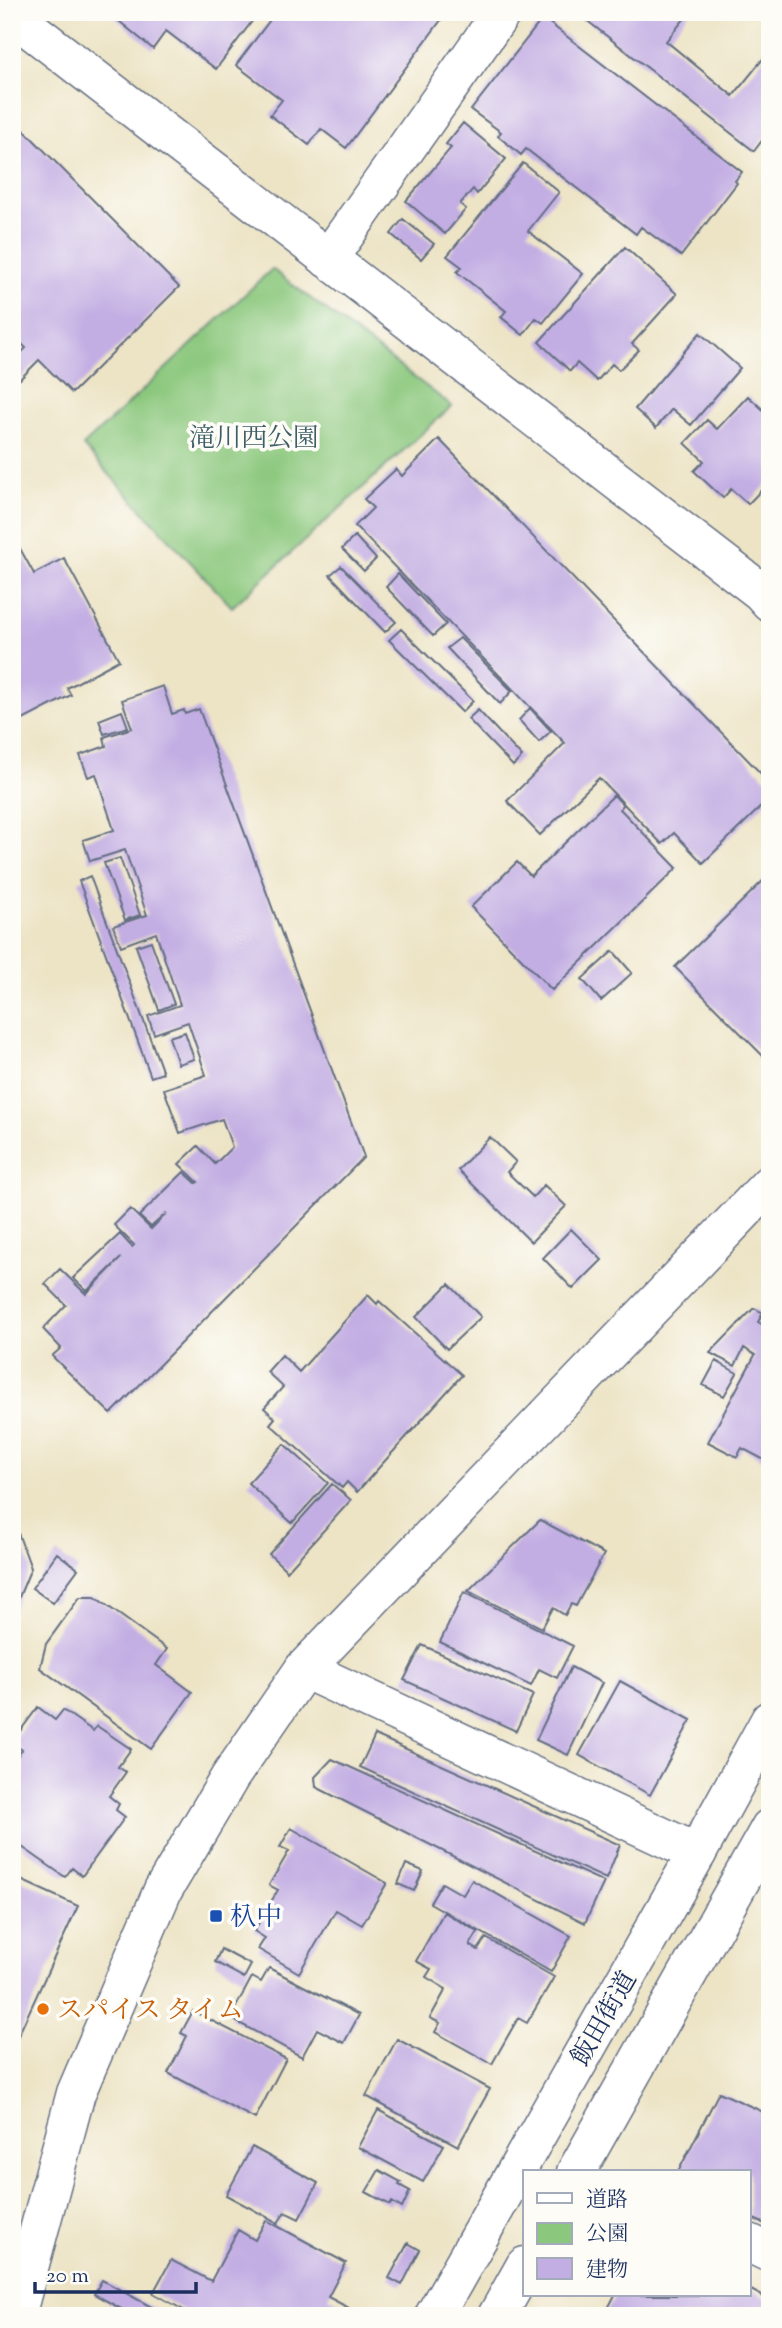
<svg xmlns="http://www.w3.org/2000/svg" width="782" height="2328" font-family="'Sorts Mill Goudy','Noto Serif JP',serif">
<style>
.green{fill:#8bc87d;stroke:#537c6e;stroke-width:2}
.building{fill:#c3aee3}
.lines{fill:none;stroke-linecap:round;stroke-linejoin:round}
.minor-casing{stroke:#646e82;stroke-width:41}
.tertiary-casing{stroke:#646e82;stroke-width:41}
.trunk-casing{stroke:#646e82;stroke-width:41}
.minor{stroke:#fff;stroke-width:38}
.tertiary{stroke:#fff;stroke-width:38}
.trunk{stroke:#fff;stroke-width:38}
.transit-dot{fill:#1a4fb4;stroke:#fdfcf7;stroke-width:2.5}
.food-dot{fill:#e8710a;stroke:#fdfcf7;stroke-width:2.5}
.labels{text-anchor:middle;stroke-width:7;stroke-linejoin:round;paint-order:stroke}
.park-label{font-size:26px;fill:#3d5d67;stroke:#fdfcf7}
.transit-label{font-size:26px;fill:#164399;stroke:#fdfcf7;text-anchor:start}
.food-label{font-size:26px;fill:#c56008;stroke:#fdfcf7;text-anchor:start}
.street-label{font-size:26px;fill:#1b2f5e;stroke:#fdfcf7}
</style>
<rect width="100%" height="100%" fill="#fdfcf7"/>
<filter id="ink" filterUnits="userSpaceOnUse"><feTurbulence type="fractalNoise" baseFrequency=".0143" numOctaves="2"/><feDisplacementMap in="SourceGraphic" scale="14" xChannelSelector="R" yChannelSelector="G"/><feConvolveMatrix kernelMatrix="1 2 1 2 8 2 1 2 1" color-interpolation-filters="sRGB"/></filter>
<filter id="wash" filterUnits="userSpaceOnUse"><feTurbulence type="fractalNoise" baseFrequency=".00686" numOctaves="4" result="noise"/><feDisplacementMap in="SourceGraphic" scale="28" xChannelSelector="R" yChannelSelector="G"/><feGaussianBlur stdDeviation="1.57" result="paint"/><feColorMatrix in="noise" values="0 0 0 0 0 0 0 0 0 0 0 0 0 0 0 0 0 1.4 0 .05"/><feComposite in="paint" operator="in"/></filter>
<g filter="url(#wash)">
<rect width="100%" height="100%" fill="#ede4c6"/>
<path class="green" d="M272,269L452,406L232,607L83,446Z"/>
<g id="blocks">
<path class="building" d="M108,12H259L216,69L166,31L153,49Z
M276,12H447L346,148L321,129L309,145L270,115L282,100L236,65Z
M576,12H690L666,41L733,96L770,50V130L754,151Z
M543,18L742,172L735,181L737,183L681,256L641,227L636,234L526,149L521,155L498,136L501,132L471,110Z
M12,118L179,287L72,393L39,360L12,387V362L26,348L12,334Z
M463,123L506,159L477,194L473,189L460,204L466,209L445,234L406,201L451,148L446,144Z
M523,163L559,192L528,231L583,274L543,323L536,318L523,335L501,317L506,311L457,272L462,267L447,256Z
M403,219L434,244L421,259L391,234Z
M625,247L677,294L632,344L639,350L619,370L612,364L597,381L577,363L570,371L539,342Z
M700,333L740,368L691,425L672,409L656,428L635,409Z
M748,396L770,416V481L748,504L731,489L723,498L694,471L704,461L685,443L707,420L717,429Z
M439,439L770,783V798L703,863L674,833L662,844L599,778L540,835L507,801L565,743L355,526L373,508L364,499L396,469L402,476Z
M12,534L34,574L64,558L119,660L67,688L71,695L23,720L20,715L12,720Z
M355,536L376,559L364,571L342,549Z
M341,566L396,622L385,632L330,575Z
M398,574L446,624L433,636L386,587Z
M401,629L473,701L462,712L389,640Z
M460,638L512,691L500,704L447,648Z
M163,686L172,714L184,710L185,714L199,709L364,1157L111,1414L52,1356L61,1348L43,1329L66,1305L45,1284L60,1269L86,1294L121,1258L87,1291L73,1278L120,1234L132,1247L134,1245L114,1225L130,1209L151,1229L167,1213L151,1227L139,1216L184,1172L196,1183L198,1182L179,1164L198,1146L215,1164L232,1147L222,1119L180,1133L164,1089L206,1075L188,1022L154,1034L148,1016L180,1005L156,933L121,946L113,926L147,915L125,850L90,861L83,840L114,830L96,774L88,777L80,755L106,746L104,737L132,728L122,700Z
M530,708L551,731L539,742L519,720Z
M478,710L522,757L513,766L468,719Z
M122,711L128,727L104,734L99,720Z
M614,795L623,805L620,809L677,868L552,990L471,907L517,862L531,876Z
M120,858L140,915L125,920L104,863Z
M770,874V1063L675,967Z
M90,876L163,1073L151,1077L79,881Z
M151,941L174,1004L159,1010L136,946Z
M613,951L632,973L601,1001L582,979Z
M185,1032L194,1059L178,1064L169,1037Z
M490,1137L516,1162L507,1172L533,1197L544,1185L566,1206L531,1242L458,1170Z
M571,1229L602,1260L573,1289L543,1258Z
M449,1284L481,1317L447,1349L416,1317Z
M368,1295L377,1304L379,1301L462,1375L357,1492L347,1482L342,1488L270,1424L275,1418L264,1408L283,1387L267,1372L282,1355L299,1372Z
M754,1308L763,1313L758,1322L770,1329V1463L742,1448L737,1457L708,1442L755,1355L744,1348L735,1366L710,1353Z
M716,1361L737,1373L724,1396L703,1385Z
M284,1444L328,1483L292,1523L248,1483Z
M332,1484L351,1500L287,1571L269,1554Z
M12,1517L31,1568L12,1614Z
M540,1520L604,1554L576,1606L571,1604L565,1615L553,1608L542,1628L468,1591Z
M57,1553L78,1569L53,1603L32,1588Z
M464,1592L573,1646L557,1678L539,1669L531,1686L440,1642Z
M80,1597H95L167,1649L156,1665L192,1692L151,1749L40,1668L46,1644Z
M422,1645L533,1695L516,1731L404,1680Z
M571,1667L602,1683L568,1755L536,1740Z
M620,1681L691,1720L650,1795L579,1755Z
M38,1707L55,1720L63,1710L93,1731L97,1726L131,1749L118,1767L126,1772L109,1796L119,1804L116,1810L125,1817L82,1876L72,1868L65,1877L12,1840V1763L22,1750L12,1742Z
M375,1735L620,1845L606,1879L360,1767Z
M332,1759L604,1882L585,1923L316,1787L315,1777Z
M291,1828L387,1883L362,1925L336,1910L299,1973L258,1949L265,1938L254,1931L278,1890L269,1885L289,1851L280,1847Z
M406,1864L423,1871L414,1891L398,1884Z
M12,1876L78,1906L12,2049Z
M472,1880L571,1936L551,1972L430,1903L442,1883L463,1895Z
M444,1912L478,1932L470,1945L478,1950L486,1938L554,1977L527,2023L518,2018L492,2064L435,2032L440,2023L430,2018L446,1989L426,1977L431,1969L416,1961Z
M221,1949L251,1965L244,1978L215,1962Z
M269,1968L359,2015L344,2043L317,2029L302,2057L230,2018L252,1977L261,1982Z
M193,2011L286,2059L255,2119L168,2073L187,2036L181,2033Z
M397,2039L490,2089L458,2146L366,2096Z
M719,2092L770,2115V2226L749,2217V2172H678Z
M378,2110L444,2145L423,2182L358,2147Z
M252,2147L318,2183L299,2219L285,2212L278,2223L226,2195Z
M379,2170L401,2182L399,2185L410,2191L402,2208L392,2202L390,2205L366,2192Z
M266,2220L346,2263L328,2297L349,2308L345,2316H187L189,2313L153,2293L171,2260L211,2281L238,2230L255,2240Z
M408,2243L420,2250L402,2285L389,2278Z
M102,2280L168,2316H134L94,2294Z
M749,2289L770,2300V2316H604L615,2295H749Z"/>
</g>
</g>
<g filter="url(#ink)">
<use href="#blocks" fill-opacity="0" stroke="#646e82" stroke-width="2"/>
<g class="lines">
<g class="minor-casing">
<path id="minor" d="M12,15L761,592L770,602
M328,259L502,12
M304,1669L697,1853
M749,2243L770,2253"/>
</g>
<g class="tertiary-casing">
<path id="tertiary" d="M16,2316L76,2093L163,1890L230,1777L304,1669L770,1184"/>
</g>
<g class="trunk-casing">
<path id="trunk" d="M576,2172L770,1828
M434,2316L697,1853L770,1720
M497,2316L525,2266"/>
</g>
<use href="#minor" class="minor"/>
<use href="#tertiary" class="tertiary"/>
<use href="#trunk" class="trunk"/>
</g>
</g>
<rect class="transit-dot" x="209" y="1909" width="14" height="14" rx="3.5"/>
<circle class="food-dot" cx="43" cy="2009" r="7"/>
<g class="labels">
<g class="park-label">
<text x="254" y="446">滝川西公園</text>
</g>
<g class="transit-label">
<text x="230" y="1925">杁中</text>
</g>
<g class="food-label">
<text x="57" y="2018">スパイス タイム</text>
</g>
<g class="street-label">
<text transform="translate(603 2018) rotate(-60)" y="9">飯田街道</text>
</g>
</g>
<rect width="782" height="2328" fill="none" stroke="#fdfcf7" stroke-width="42"/>
<rect x="523" y="2170" width="228" height="126" fill="#fdfcf7" stroke="#a3aaba" stroke-width="2"/>
<rect x="537" y="2193" width="35" height="10" fill="#ffffff" stroke="#a3aaba" stroke-width="2"/>
<text x="586" y="2206" font-size="21" fill="#1b2f5e">道路</text>
<rect x="537" y="2223" width="35" height="21" fill="#8bc87d" stroke="#a3aaba" stroke-width="2"/>
<text x="586" y="2240" font-size="21" fill="#1b2f5e">公園</text>
<rect x="537" y="2258" width="35" height="21" fill="#c3aee3" stroke="#a3aaba" stroke-width="2"/>
<text x="586" y="2276" font-size="21" fill="#1b2f5e">建物</text>
<path d="M35 2282v10h161v-10" fill="none" stroke="#1b2f5e" stroke-width="3.5"/>
<text x="46" y="2282" font-size="21" fill="#1b2f5e" stroke="#fdfcf7" stroke-width="5" paint-order="stroke">20 m</text>
</svg>
